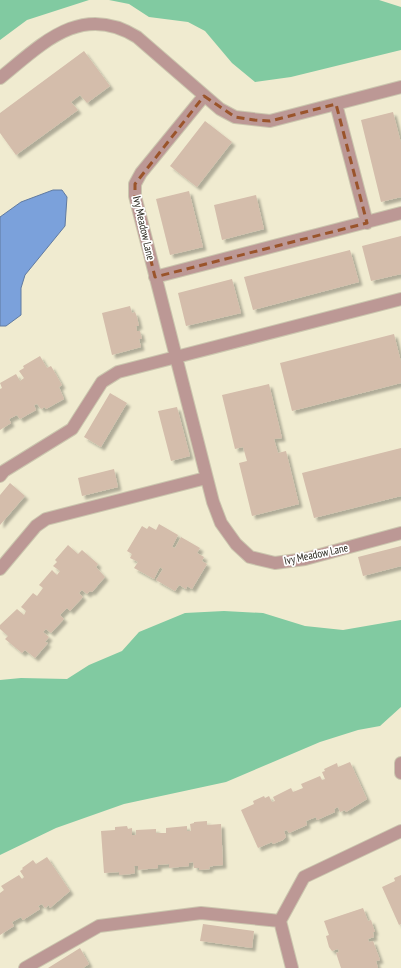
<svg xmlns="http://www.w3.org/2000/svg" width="401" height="968" font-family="'PT Sans Narrow',sans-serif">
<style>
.forest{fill:#81caa1}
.water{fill:#7ba1db;stroke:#607aa0}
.building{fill:#d4bdab;filter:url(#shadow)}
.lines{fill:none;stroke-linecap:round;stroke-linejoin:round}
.minor-casing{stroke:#cbc6ae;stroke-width:14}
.minor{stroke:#bc9895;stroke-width:12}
.marked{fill:none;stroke:#9a542b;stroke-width:3;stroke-dasharray:8 5;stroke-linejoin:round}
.labels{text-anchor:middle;stroke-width:3.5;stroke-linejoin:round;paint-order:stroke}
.street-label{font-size:11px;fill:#211e15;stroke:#fff}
</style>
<defs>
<filter id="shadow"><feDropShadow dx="3.5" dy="3.5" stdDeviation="1" flood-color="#0004"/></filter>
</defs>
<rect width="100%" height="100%" fill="#f0ebd0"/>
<path class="forest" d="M0,0H89L27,20L0,40Z
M109,0H379L401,7V50L291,77L255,82L232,63L205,31L188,22L149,17L129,4Z
M224,611L263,613L305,626L343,630L401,620V707L380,726L358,730L320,742L226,782L124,804L56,828L0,855V680L21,678L67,679L89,665L122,651L139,632L185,613Z"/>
<path class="water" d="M53,190H62L67,197L65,226L25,275L21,288V315L6,326H0V217L21,202Z"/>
<path class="building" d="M84,51L110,86L87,103L80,95L71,102L78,110L16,155L0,133V113Z
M393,112L401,143V197L381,202L361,120Z
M205,121L232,142L197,187L170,166Z
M189,191L203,247L170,255L156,199Z
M256,195L264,229L222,240L214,205Z
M401,236V274L371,281L362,246Z
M350,250L359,282L253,310L244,277Z
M232,279L241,313L186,326L178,293Z
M130,306L132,313L135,312L137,317L139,326H136L137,331H140L142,339H139L141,347L112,355L102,313Z
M394,334L401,362V383L292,411L280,363Z
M40,356L47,368L51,366L62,385L59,387L64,399L46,409L45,407L41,409L37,404L34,405L36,410L20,419L17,415L9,419L11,423L0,430V389L2,388L0,383L16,374L20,381L24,378L19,371L24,368L23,366Z
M269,384L282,438L274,439L278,453L286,451L299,504L252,516L239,463L247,461L243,447L235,449L222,395Z
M110,393L127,403L101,447L84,437Z
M177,407L190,456L171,461L158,411Z
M401,448V496L314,518L302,473Z
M114,469L118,487L82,496L78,478Z
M10,483L25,496L0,525V495Z
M159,524L178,535L172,547L175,548L181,537L200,548L197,553L204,557L202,561L207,564L192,589L187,586L186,589L179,585L175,591L156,580L163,569L160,567L154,579L134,568L138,562L130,558L132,554L127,551L142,526L147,529L149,526L156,530Z
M68,545L78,554L82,550L98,564L96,567L105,577L92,592L90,591L87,594L82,590L79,593L83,597L70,611L67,608L60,615L64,619L51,633L46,629L43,632L49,637L45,642L48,643L35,658L25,650L22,653L5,639L8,636L0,629V625L17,609L24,615L26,611L21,607L33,593L37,596L43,588L39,585L52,570L57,575L60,571L53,566L57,562L55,560Z
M401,546V566L363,576L358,557Z
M350,762L367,799L346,812L345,810L340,812L338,807L334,809L335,812L317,820L316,817L306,821L307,825L289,833L287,830L284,831L286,837L283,840L273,844L272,842L258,848L241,810L254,804L253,801L264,796L265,798L269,796L272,802L275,801L273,797L291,788L293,792L303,788L301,784L320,776L322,780L325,779L322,772L325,771L324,769L337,763L338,767Z
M207,821V825L221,824L223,865L213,866L209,867L210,869L199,870V868H194L193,862L189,863V866L169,868V864L158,865V868L138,870V866H134L135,873L131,874L119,875V872L104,873L101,831L115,830V827L127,826L128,829L132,828V835H136V830L156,829V833H166V828L187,826V831H191L190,824L194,823V822Z
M47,857L70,891L50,908L49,905L45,908L42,904L38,906L40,909L23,920L21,917L12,922L14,926L0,935V893L4,890L1,886L19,875L22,879L24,877L20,871L23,869L22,868L33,860L36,864Z
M401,875V924L399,925L382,887L395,881L394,878Z
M363,908L368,921L371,920L375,932H373L374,937L368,939L369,942L373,941L380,960L376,961L378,968H341L336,953L339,952L338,949L332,951L329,947L326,936L329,935L324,921Z
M203,924L254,931L252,948L200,941Z
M80,948L89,964L83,968H48Z"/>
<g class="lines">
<g class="minor-casing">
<path id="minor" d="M0,78C42,44 81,2 137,37L220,109L235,117L270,121L401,87
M204,96L141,173L135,184V196L213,502L221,523L236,544L250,557L275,563L305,559L401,533
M336,104L367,223
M155,277L401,213
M0,476L4,471L72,429L102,382L118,372L401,299
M0,569L36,526L46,519L206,478
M401,763V773
M280,921L304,877L401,831
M25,968L99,926L201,913L280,921L292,968"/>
</g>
<use href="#minor" class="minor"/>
</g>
<path class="marked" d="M204,96L235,117L254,120L270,121L336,104L367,223L155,277L135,196V184Z"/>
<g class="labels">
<g class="street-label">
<text transform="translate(144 228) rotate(77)" y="4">Ivy Meadow Lane</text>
<text transform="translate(316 554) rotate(-12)" y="4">Ivy Meadow Lane</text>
</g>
</g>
</svg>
